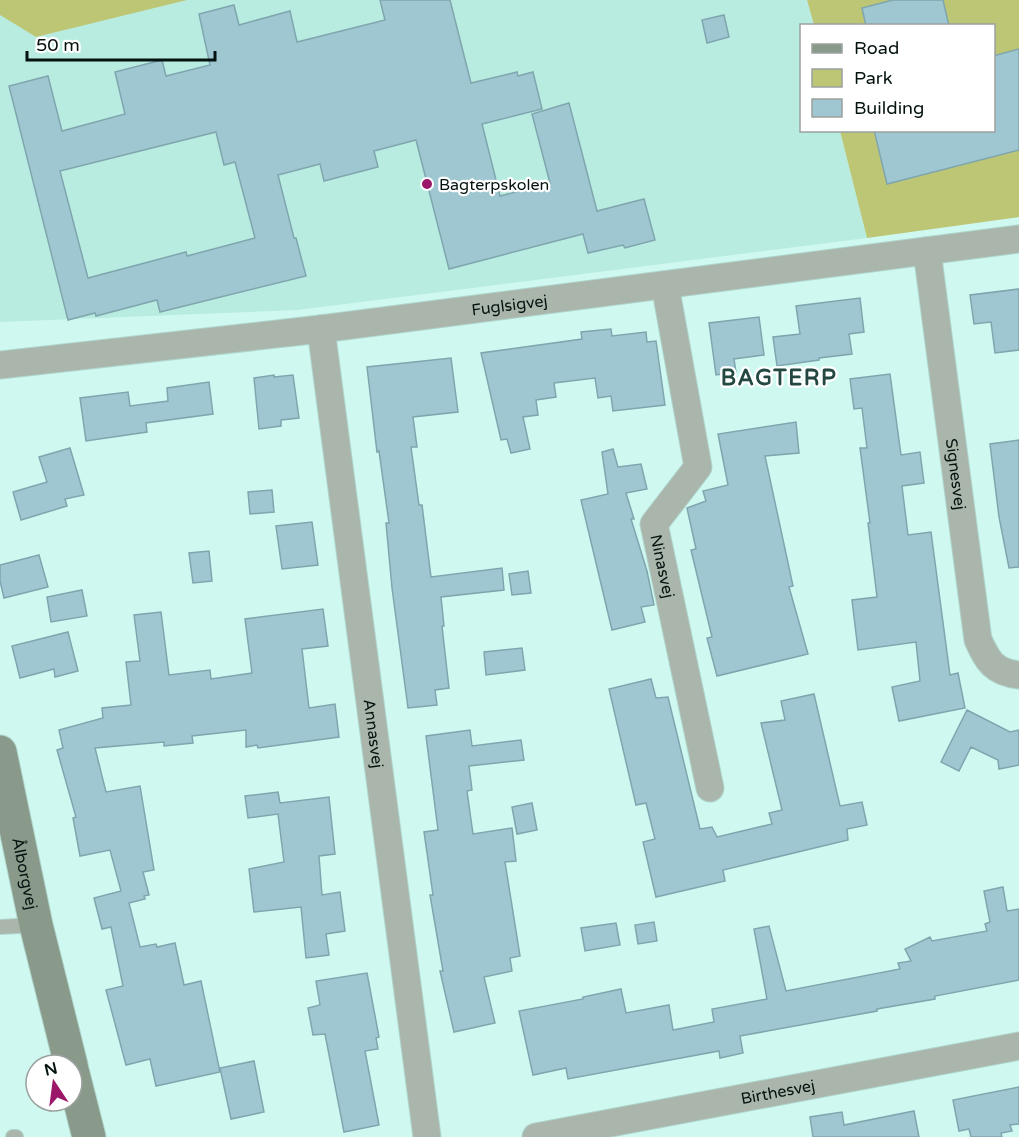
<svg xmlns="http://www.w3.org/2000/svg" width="1019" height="1137" font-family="'Varela Round',sans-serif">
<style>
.built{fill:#b9ece1}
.green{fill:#bdc674}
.building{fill:#9fc7d1;stroke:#7fa6af;stroke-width:1.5;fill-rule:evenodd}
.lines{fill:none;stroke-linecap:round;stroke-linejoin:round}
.lane-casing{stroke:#afd4cc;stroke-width:16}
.street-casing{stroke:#afd4cc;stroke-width:29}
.secondary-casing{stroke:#afd4cc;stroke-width:35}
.lane{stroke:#aab6ab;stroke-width:14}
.street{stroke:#aab6ab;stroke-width:27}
.secondary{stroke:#899a8a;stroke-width:33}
.poi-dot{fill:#9b1769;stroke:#fff;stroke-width:2}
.labels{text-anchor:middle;stroke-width:4.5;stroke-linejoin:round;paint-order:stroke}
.poi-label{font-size:16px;fill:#041310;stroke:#fff;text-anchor:start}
.street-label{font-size:16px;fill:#041310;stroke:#fff}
.district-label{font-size:22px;font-weight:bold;letter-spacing:1.5px;fill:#234841;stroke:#fff}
</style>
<rect width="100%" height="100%" fill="#cff9f0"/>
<path class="built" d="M0,0H807L814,25L802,26V130L840,131L867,238L298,310L0,322Z"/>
<path class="green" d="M0,0H187L36,37L0,15Z
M807,0H1019V217L867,238L840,131L994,130V26L814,25Z"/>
<path class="building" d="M380,0H450L471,83L517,72L518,76L533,72L542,109L482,124L500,196L550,183L532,114L569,103L597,211L644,199L655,240L625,248L623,245L588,253L583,234L449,269L416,140L374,151L378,167L324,181L320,164L278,175L294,238H296L306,276L160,312L157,300L96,316L95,313L68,320L9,86L48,76L62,131L125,114L115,72L162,60L166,76L210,65L199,14L234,5L239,25L290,11L297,42L385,20ZM216,132L224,165L235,162L255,238L187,256L186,252L88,278L60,171Z
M893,0H943L949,26H866L862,8Z
M724,15L729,37L707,43L702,20Z
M1019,49V150L887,184L874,130H993V56Z
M1019,289V350L995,353L991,322L974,324L970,295Z
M860,298L864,332L849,334L852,354L819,358V360L777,366L773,337L800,334L796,306Z
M759,317L764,355L734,359L736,372L716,375L709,323Z
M611,329L612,336L646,332L647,342L656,341L665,405L613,411L611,396L598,398L595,378L554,383L556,397L536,400L538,415L523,417L530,449L511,453L507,439L501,440L481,353L582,339L581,332Z
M451,358L458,412L413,417L417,447H411L419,505H422L431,577L502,568L504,590L441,597L444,626H442L449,688L435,690L437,705L408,708L392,588L386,523H389L379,451L377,452L367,367Z
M890,374L901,455L920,452L924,483L902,486L908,535L931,532L950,675L958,673L965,708L899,721L892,687L920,681L916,642L858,650L852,600L877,597L868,523H870L860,448H867L862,408L854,409L850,379Z
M274,375V377L293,375L299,418L281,420V426L259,429L254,378Z
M209,382L213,414L146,423L147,432L86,441L80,398L128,392L130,406L168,401L167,388Z
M796,422L799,453L765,456L793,586L789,587L808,654L717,676L707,638L712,637L691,550L696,549L687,508L706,501L703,491L728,485L718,434Z
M1019,440V567L1009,568L999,517L990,444Z
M70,448L84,495L65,499L67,506L21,520L13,492L47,482L39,457Z
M613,449L618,467L641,464L647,489L626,493L634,519H631L647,571L654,605L641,607L645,622L612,630L581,500L608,494L602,452Z
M272,490L274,512L250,514L248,492Z
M312,522L318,565L282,569L276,526Z
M209,551L212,581L193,583L189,553Z
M39,555L48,587L4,598L0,581V565Z
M528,571L531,593L512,595L509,574Z
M82,590L87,616L51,622L47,597Z
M323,609L328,646L302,649L309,708L335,704L339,737L258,748L257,745L246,747V730L192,736L193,743L164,746V742L95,748L106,792L140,786L154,870L143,872L149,895L144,896L145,899L129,903L140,947L156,944L157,947L175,943L184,985L201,981L220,1072L156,1086L150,1059L126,1065L106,990L123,986L111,927L102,929L94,898L121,891L110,850L80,856L73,818L76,817L57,750L63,748L59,730L103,718L102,708L131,705L126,662L140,661L134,615L161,612L169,675L210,670L211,679L252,673L245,619Z
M68,632L78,671L55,677L54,669L20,678L12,646Z
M522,648L525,670L486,675L484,652Z
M651,679L656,698L668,697L700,829L712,827L717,837L772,824L769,813L782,810L761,723L785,720L781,701L814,694L840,806L862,802L867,825L847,829L848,840L723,870L725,881L656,897L643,842L655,839L646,803L636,805L609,689Z
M967,710L1010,732L1019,730V765L999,769L998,760L971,747L959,771L941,762Z
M470,730L472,746L521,740L524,760L469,766L472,790L467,791L473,834L512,828L516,861L505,862L520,956L510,958L512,971L484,977L495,1023L454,1032L440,971H443L430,895H433L424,832L438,830L426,736Z
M278,792L280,803L329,797L335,854L319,856L322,895L340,892L345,931L326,934L329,955L306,958L301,907L254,912L249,869L284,862L278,814L248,818L245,796Z
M532,803L537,830L517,834L512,807Z
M1003,887L1007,911L1019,909V980L935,996V999L877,1009V1011L740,1036L743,1053L720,1058L719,1051L568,1079L566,1068L533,1075L519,1011L583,999V997L621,989L626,1013L669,1005L673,1030L714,1022L712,1009L767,999L754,929L769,926L786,991L900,969L898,963L911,961L905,949L930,937L932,941L987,931L985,924L990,922L984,891Z
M654,922L657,941L638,944L635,925Z
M616,923L620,945L585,951L581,928Z
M367,973L379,1037L376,1038L378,1049L365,1051L379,1125L344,1132L325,1034L313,1035L308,1008L320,1005L316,981Z
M254,1061L264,1112L231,1119L220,1068Z
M1019,1087V1124L1010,1125L1012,1131L1001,1133L1002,1137H971L969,1129L959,1131L953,1100Z
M914,1111L919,1137H813L810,1117L842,1112L844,1125Z"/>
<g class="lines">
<g class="lane-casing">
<path id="lane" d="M0,927L36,925
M13,1137H16"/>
</g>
<g class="street-casing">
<g id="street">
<path id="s1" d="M927,251L978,640C988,661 993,672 1019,675"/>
<path id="s2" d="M665,285L698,467L654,524L710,788"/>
<path id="s3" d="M321,329L427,1137"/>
<path id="s4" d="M0,365L321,329L1019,239"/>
<path id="s5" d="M536,1137L1019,1046"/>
</g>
</g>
<g class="secondary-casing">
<g id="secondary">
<path id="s6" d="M0,752L36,925L71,1065"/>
<path d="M72,1070L89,1137"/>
</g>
</g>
<use href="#lane" class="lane"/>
<use href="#street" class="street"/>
<use href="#secondary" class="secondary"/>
</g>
<circle class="poi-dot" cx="427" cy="184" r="6"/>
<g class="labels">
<g class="poi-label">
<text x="439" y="190">Bagterpskolen</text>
</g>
<g class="street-label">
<text dy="6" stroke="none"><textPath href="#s4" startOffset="513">Fuglsigvej</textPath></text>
<text dy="6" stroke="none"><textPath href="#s1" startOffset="225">Signesvej</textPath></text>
<text dy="6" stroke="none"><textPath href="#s2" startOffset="300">Ninasvej</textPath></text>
<text dy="6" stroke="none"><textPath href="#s3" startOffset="408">Annasvej</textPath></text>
<text dy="6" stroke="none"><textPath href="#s6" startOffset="124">Ålborgvej</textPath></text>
<text dy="6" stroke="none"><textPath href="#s5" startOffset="246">Birthesvej</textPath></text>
</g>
<g class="district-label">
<text x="779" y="385">BAGTERP</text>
</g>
</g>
<rect x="800" y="24" width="195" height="108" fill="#ffffff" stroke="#9ba19f" stroke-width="1.5"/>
<rect x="812" y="44" width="30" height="9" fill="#899a8a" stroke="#9ba19f" stroke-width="1.5"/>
<text x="854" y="54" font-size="18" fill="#041310">Road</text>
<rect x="812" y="69" width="30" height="18" fill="#bdc674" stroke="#9ba19f" stroke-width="1.5"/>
<text x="854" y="84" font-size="18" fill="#041310">Park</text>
<rect x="812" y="99" width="30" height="18" fill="#9fc7d1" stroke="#9ba19f" stroke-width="1.5"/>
<text x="854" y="114" font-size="18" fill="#041310">Building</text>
<g transform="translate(54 1083) rotate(347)"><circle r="28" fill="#ffffff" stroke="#9ba19f" stroke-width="1.5"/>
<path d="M0-4.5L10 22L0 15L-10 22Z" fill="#9b1769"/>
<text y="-9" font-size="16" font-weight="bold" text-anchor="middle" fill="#041310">N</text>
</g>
<path d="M27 51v9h188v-9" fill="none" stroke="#041310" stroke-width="3"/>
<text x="36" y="51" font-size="18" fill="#041310" stroke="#ffffff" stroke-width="4.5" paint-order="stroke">50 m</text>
</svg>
